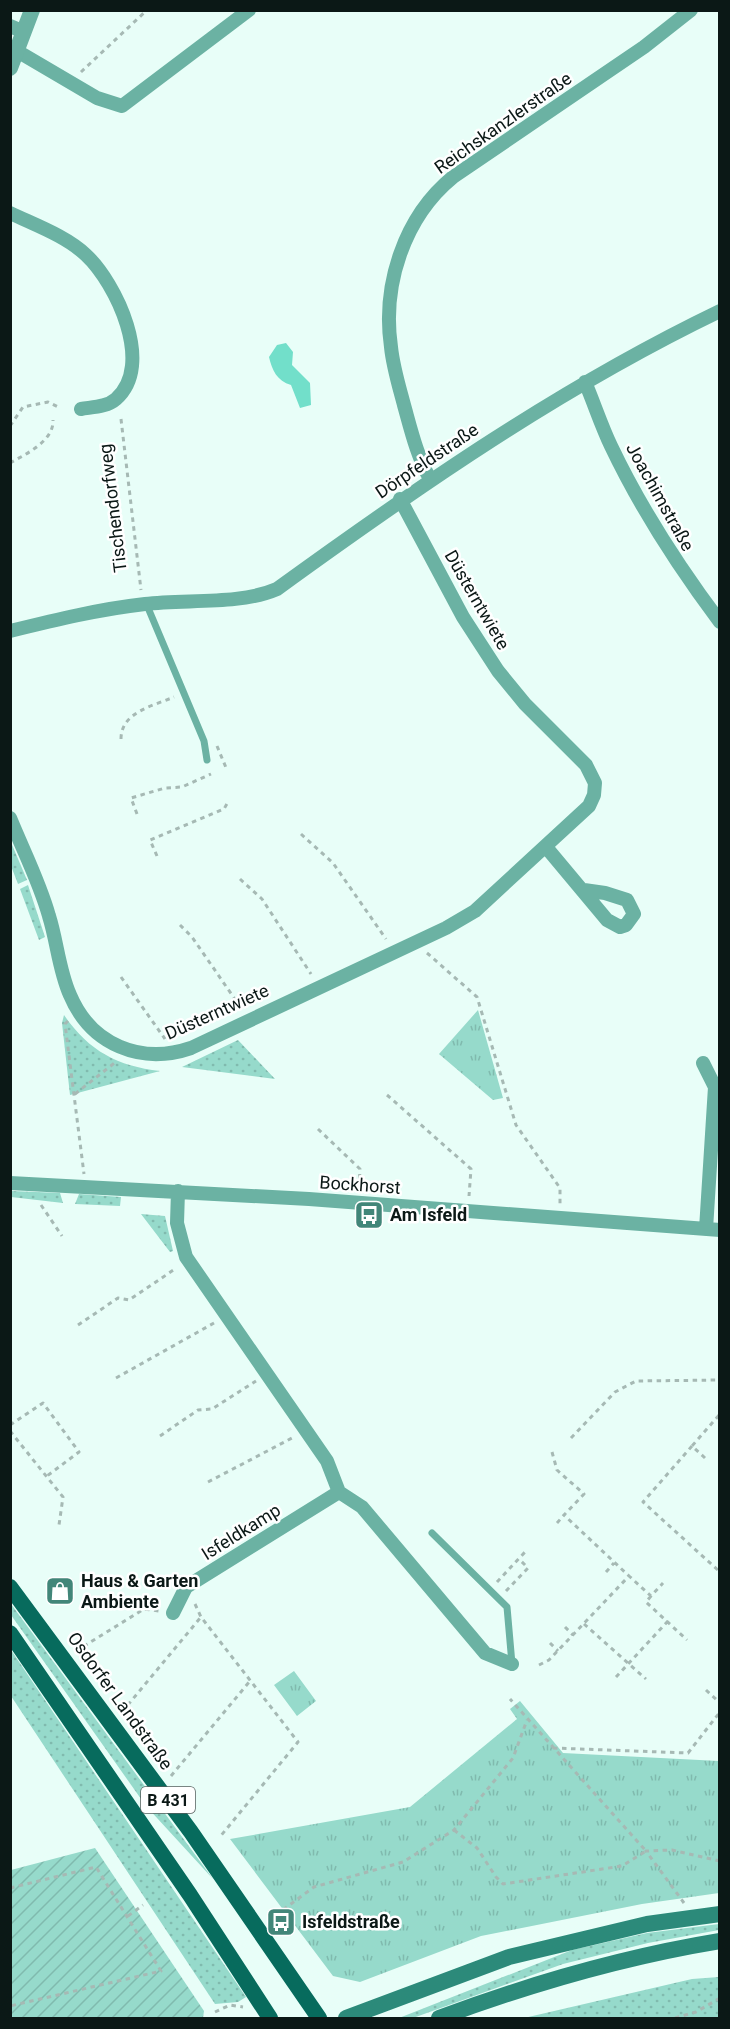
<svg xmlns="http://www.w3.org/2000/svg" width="730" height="2029" font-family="Roboto,sans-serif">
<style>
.grass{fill:url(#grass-dots)}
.park{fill:url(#park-tufts)}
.garden{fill:url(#garden-furrows)}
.water{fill:#72dfca}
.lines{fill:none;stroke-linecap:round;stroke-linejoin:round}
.path{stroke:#a6b9b4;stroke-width:3;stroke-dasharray:4.5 4.5;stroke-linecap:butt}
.service{stroke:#6bb2a3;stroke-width:7}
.minor{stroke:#6bb2a3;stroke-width:14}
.tertiary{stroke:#6bb2a3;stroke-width:16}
.secondary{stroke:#2c8a7a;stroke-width:16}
.primary{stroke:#076b5d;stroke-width:16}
.labels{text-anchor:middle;stroke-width:5;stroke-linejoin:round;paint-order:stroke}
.shield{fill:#fff;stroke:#545d5c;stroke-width:1.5}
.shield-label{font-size:16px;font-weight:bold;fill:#0b1816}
.street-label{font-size:18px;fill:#0b1816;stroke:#fff}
.poi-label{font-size:18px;font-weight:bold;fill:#0b1816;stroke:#fff;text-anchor:start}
</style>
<defs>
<pattern id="grass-dots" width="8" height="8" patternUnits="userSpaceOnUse" patternTransform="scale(1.5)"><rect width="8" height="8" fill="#96dacb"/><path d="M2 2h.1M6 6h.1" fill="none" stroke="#80baae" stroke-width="1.8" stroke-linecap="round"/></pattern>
<pattern id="park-tufts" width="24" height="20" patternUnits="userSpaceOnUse" patternTransform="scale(1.5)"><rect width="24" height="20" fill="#96dacb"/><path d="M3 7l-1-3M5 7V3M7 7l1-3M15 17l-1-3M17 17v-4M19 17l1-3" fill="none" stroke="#80baae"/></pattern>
<pattern id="garden-furrows" width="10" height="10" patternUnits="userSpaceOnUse" patternTransform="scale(1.5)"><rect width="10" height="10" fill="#96dacb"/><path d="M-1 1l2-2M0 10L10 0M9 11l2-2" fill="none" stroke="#80baae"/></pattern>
</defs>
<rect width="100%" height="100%" fill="#e8fef8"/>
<path class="grass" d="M10,840L27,880L18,884L11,866Z
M28,885L45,937L39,940L20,889Z
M64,1015C89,1051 117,1066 160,1071L70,1095L62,1023Z
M238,1040L275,1079L182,1067Z
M11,1191L60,1193L63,1203L11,1197Z
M79,1194L121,1197L120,1206L75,1204Z
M141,1214L165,1216L173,1251L170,1252Z
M11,1604L213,1879L146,1806L11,1615Z
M11,1650L246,1997L238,2002L215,2004L11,1696Z
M719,1924V1930L648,1943L563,1964L413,2018H399L572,1950L647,1933Z
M719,1977V2018H524L692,1979Z"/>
<path class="park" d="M478,1010L503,1098L493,1100L439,1054Z
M294,1671L316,1701L297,1716L274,1685Z
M520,1701L563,1753L719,1761V1893L642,1904L481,1936L360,1982L333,1976L230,1839L410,1807L517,1719L510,1709Z"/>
<path class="garden" d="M95,1848L204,2011L203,2018H11V1870Z"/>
<path class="water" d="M286,343L293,352L292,365L310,383L311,405L300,408L291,385C277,381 272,370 269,357L277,345Z"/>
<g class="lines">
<path class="path" d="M81,72L147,10
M121,419L141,590
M10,426L23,407L48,402L60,408
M10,463C26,454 54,441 53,420
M121,739C121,712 153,706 174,697
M217,746L227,770
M137,814L131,798L165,788L182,787L211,774
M301,834L333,863L386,939
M157,856L150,840L224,809L229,800
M240,879L262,899L311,974
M180,925L192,937L241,1008
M427,953L477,997L516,1125L560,1188V1204
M121,977L165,1039
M68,1021L65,1024L84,1174
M75,1094L117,1061
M387,1095L471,1169L469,1196
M318,1129L360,1169L359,1189
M41,1205L62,1236
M78,1325L118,1298L129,1300L175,1269
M116,1378L214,1323
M10,1425L43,1403L79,1452L47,1476
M10,1431L63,1497L59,1525
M160,1436L198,1410L212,1409L256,1381
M571,1438L615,1392L636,1381L720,1380
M692,1446L643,1502L720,1572
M552,1452L557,1470L584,1494L564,1515L629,1576
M705,1458L692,1446L720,1414
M208,1482L294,1437
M557,1523L564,1515
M606,1572L614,1563
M497,1582L525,1552
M506,1591L528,1568L519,1559
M651,1596L646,1602L687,1640
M195,1604L201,1617L298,1742L219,1838
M584,1624L646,1679
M565,1627L573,1635
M550,1643L558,1651
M76,1651L144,1609L159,1611
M539,1665L549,1660L629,1576L651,1596L663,1583
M616,1677L668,1621
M706,1690L720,1703
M122,1712L201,1617
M553,1748L688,1753L720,1712
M171,1776L250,1681
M454,1830L477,1848L496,1877L503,1884L622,1866L646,1851L510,1699
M10,1888L96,1867L161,1971L10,2006
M684,1903L646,1851L672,1850L720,1861
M276,1915L314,1887L403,1862L454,1830L513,1758L527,1720
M128,1916L143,1905
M215,2012L230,2005L243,2007
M675,2018L696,2012L720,1998"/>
<path class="service" d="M146,603L204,741L207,760
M432,1533L507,1607L512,1664"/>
<path class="minor" d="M10,26L24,32
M17,51L97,98L122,106L249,10
M10,213C35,225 66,236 86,255C116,283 155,365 116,399C107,407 93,407 81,409
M585,382C594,403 601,425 611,446C641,509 678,566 720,622
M430,479C417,456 411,430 404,405C399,386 393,367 391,347C382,285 404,217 453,177L644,47L691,10
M10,631C55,620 100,609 145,604C186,599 240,605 277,589C419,486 562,387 720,311
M10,818C23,850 40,883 49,916C57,941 59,971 70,995C91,1045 141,1065 191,1048L446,928L475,911L589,806L594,795L595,783L586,765L525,704L498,671L463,617L400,499
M546,847L607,920L620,927L626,925L634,914L627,900L605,893L584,890
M703,1063L715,1087L706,1229
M10,1183L309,1199L720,1230
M178,1191L177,1223L186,1257L327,1461L339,1492L362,1507L485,1653L512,1664
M173,1613L186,1587L339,1492"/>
<path class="tertiary" d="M10,68L32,10"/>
<path class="secondary" d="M346,2018L509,1957L647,1924L720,1914
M439,2018C530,1984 623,1957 720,1941"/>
<path class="primary" d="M10,1587L191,1832L319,2018
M10,1633L190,1895L270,2018"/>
</g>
<defs>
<g id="bus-square" transform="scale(1.5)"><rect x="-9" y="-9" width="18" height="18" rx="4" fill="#428679" stroke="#fff"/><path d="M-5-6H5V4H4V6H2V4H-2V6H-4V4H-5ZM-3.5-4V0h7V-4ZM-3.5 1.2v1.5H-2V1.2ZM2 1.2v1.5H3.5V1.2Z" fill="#fff"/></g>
<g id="shop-square" transform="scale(1.5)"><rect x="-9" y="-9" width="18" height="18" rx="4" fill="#428679" stroke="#fff"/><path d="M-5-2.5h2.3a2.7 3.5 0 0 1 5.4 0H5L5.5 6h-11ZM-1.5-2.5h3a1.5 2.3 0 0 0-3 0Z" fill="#fff"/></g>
</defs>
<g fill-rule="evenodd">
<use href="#bus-square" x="369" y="1215"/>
<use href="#shop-square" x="60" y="1591"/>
<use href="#bus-square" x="281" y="1922"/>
</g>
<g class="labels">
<rect class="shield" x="141" y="1787" width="54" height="26" rx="4.5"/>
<g class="shield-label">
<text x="168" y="1806">B 431</text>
</g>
<g class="street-label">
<text transform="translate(503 123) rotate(-35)" y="6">Reichskanzlerstraße</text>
<text transform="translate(427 461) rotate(-34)" y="6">Dörpfeldstraße</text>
<text transform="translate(660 497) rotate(61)" y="6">Joachimstraße</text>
<text transform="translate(113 508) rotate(-97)" y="6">Tischendorfweg</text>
<text transform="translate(477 600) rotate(60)" y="6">Düsterntwiete</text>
<text transform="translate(217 1012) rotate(-24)" y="6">Düsterntwiete</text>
<text transform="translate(360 1185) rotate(4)" y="6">Bockhorst</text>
<text transform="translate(241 1532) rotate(-32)" y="6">Isfeldkamp</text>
<text transform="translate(120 1701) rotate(54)" y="6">Osdorfer Landstraße</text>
</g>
<g class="poi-label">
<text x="390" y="1221">Am Isfeld</text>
<text x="81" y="1587">Haus &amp; Garten<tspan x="81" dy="21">Ambiente</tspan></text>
<text x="302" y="1928">Isfeldstraße</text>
</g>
</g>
<rect width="730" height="2029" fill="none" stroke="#0b1816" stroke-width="24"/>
</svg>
